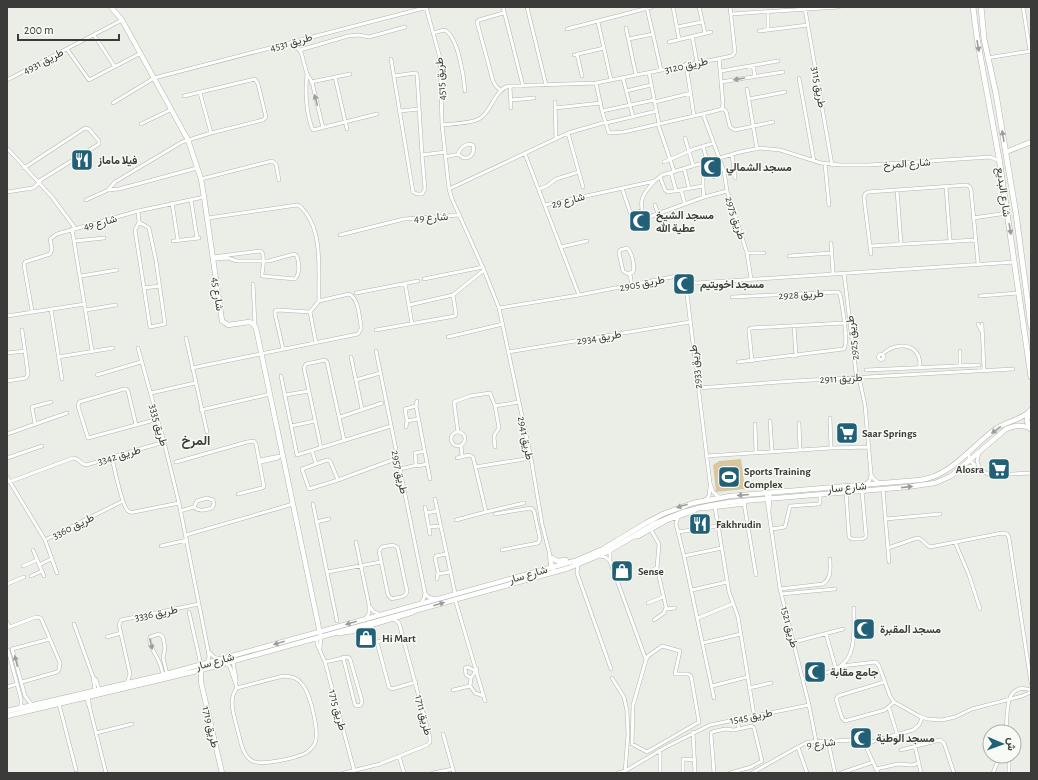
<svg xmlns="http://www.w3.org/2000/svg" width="1038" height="780" font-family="'Alegreya Sans',Vazirmatn,sans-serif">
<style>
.green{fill:#d9c6a0}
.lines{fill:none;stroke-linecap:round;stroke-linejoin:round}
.street-casing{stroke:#b1b4ae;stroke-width:4}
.secondary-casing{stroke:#b1b4ae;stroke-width:5.5}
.primary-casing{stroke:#b1b4ae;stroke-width:6}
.street{stroke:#fff;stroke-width:3}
.secondary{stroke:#fff;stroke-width:4.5}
.primary{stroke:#fff;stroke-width:5}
.oneway{fill:#9d9e9c}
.labels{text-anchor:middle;stroke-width:3;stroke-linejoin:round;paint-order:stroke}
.street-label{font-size:11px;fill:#3b3c3a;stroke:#f8fbf4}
.poi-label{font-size:11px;font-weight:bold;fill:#3b3c3a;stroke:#f8fbf4;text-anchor:start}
.quarter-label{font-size:13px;font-weight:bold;fill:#3b3c3a;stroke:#f8fbf4}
</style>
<rect width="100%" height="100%" fill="#ebeee7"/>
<path class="green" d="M741,459L745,489L716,492L713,465L719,461Z"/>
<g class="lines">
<g class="street-casing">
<path id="street" d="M426,7L440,58L442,125L449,189L452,199L484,270L499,308L531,458L542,524L554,571
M503,7L523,86
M527,7L546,85
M673,7L679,39
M699,7L705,33
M1023,7L1030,51
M647,8L661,70
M805,9L832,165
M768,12V30
M731,14L839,7
M598,22L611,80
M677,27L702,22
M626,28L636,75
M567,29L652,7
M759,31L808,25
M433,33L444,30C458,35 464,78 465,91
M94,35L115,67
M692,36L697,62
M629,39L653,34
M294,41L296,47L301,52L307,74L312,82L323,128
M669,42L711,32
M67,49L89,80L141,53
M300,50L348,36L359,35L369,37L405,27
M577,54L582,76
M574,55L604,48
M987,58L1031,51
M391,59L413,192L417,194H422L425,189L422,155L417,74L415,73L394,76
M686,64L694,116
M753,65L755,76
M721,71L778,61
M649,73L659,124
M307,74C305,90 306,115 313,130L377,114
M335,77L347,129
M623,78L633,117
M799,78L814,161
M7,80L122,20
M311,82L350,74
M721,82L783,72
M596,83L602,111L609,133L624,132L711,112L722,109L723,104L719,58
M510,86L511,108
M747,89L757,149
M501,91L496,86L493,81L477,22L479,20L503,13
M626,91L651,85
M200,93L211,133
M749,99L785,92
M511,100L534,98
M555,102L556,139
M655,102L691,93
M113,103L154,78L428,7
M555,108L601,103
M722,108L726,111L730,127L735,130L773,122
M400,111L419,109
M602,111L654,100
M703,114L724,171L727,191L747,253L751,279
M606,123L657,111
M141,124L170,110
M658,124L674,171
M442,125C452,124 472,123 479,119C491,113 494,91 508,86L596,83L732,56L735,52L730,7
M568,133L583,187
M685,138L693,165
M703,146L707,161
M7,148L52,197L75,228
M525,154L579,295
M732,154L735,178
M422,155L445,152
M445,157C449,156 455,154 459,155C462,156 461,158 465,158C472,158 475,151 473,145L468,144C463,146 459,149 458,155
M713,160L714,177
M664,162L694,149L714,143
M702,163C704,175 702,185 704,197
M825,164L829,205
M24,168L85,128L89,129L99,141V144L39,181
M684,168L689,188
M671,172L676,191
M660,177L665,190L668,192L703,186
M201,179L272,161L276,164L279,180
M946,187L950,241
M622,188L634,224
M449,189L568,133L606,122
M539,189L547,186L556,179L579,172
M108,190L115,182L182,142L211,133L263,120L266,117L258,84L255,79L184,96
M681,190L685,204
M897,190L901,244
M7,192L33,188L40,182
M86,200L108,190L119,189L197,168
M191,200L197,238
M172,203L178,241
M545,205L655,181
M655,205L658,214
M138,211L139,222L135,230L150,327L165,324L156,261L149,228L139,222
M631,215L642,210C642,207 641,203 642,200C644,191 655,180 662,175L740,152L760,148L780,150L821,163L841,165H869L990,157L1000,161
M649,217L704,197L727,191
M208,218L297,205C302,206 303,210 306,213C323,235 318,274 319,301
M973,218L1007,213
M72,229L92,351
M340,235L404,219L460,215
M75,241L104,238
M173,241L199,238
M831,243L833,273
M870,246L976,240
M561,247L587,241
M627,248C632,252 635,266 633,272L628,274L623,271L619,253L620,250Z
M747,253H764
M871,254L864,198L865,194L868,192L967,185L970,187L971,190L978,263
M789,256L831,253
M213,257L260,251L262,252C265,259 263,267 262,274V276L295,279C300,273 299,263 297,256L294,254L269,261H237L228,258L213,259
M844,273L856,373L860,382L865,405L871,474L870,480L866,484
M630,274L632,286
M81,276L117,270
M685,278L710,483L713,492L719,497
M424,279L483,267
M405,283L412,324
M253,284L255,325
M144,288L160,286
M356,293L418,281
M980,296L1019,293
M732,297L838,292L840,294C842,305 849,342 844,349L738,362
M409,305L453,295L484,270
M499,308L579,295L677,276C685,276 689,282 696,283L1015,262
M51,309L62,379
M86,310L116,305
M32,311L24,265L25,262L50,254L52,249L50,239L57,234L138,211L204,197
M7,316L85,304
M978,324L982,332
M982,324L984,370
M794,326L796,356
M22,330L25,351
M376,330L455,316L456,314L453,295
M448,337L503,324
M186,338L207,432
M138,348L164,442L179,503L208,650L209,657L207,663
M283,349L275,314V311L278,310L310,312
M376,351L425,593L424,598L421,603
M960,351V366
M508,352L690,322
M7,353L25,351L28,374L26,378L7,381
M878.5 357a2.5 2.5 0 1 1 5 0a2.5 2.5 0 1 1-5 0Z
M882,355C891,345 911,341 918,355C920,359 920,364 920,368
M58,357L113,348
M351,357L362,409
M752,361L749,332V329L751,328L844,323
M192,368L358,334L361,329V326C359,316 359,299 349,294L319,301L310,312L316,343
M866,370L979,365
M97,375L141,362
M281,376L297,455L391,426
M356,380L380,373
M698,388L794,381L1013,369
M124,389H126L128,391L136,425L88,438L78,406L79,402Z
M151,393L195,383
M285,395L309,391
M417,401L416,406L430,479
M495,406L519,402
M201,410L270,394
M340,417L382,403
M830,418L831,448
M407,421L418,419
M770,421L772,452
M799,423L800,450
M35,424L32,407L51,402
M755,424L756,453
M136,425L158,419
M291,426L315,421
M406,427L407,421L405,409L416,406
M458,432L454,402L470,396L490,393L495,406L499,428L495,434L494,437L495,447
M451 439a7 7 0 1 1 14 0a7 7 0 1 1-14 0Z
M7,434L67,413
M461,445L462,457
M321,448L304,368L306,364L325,360L327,362L344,440
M312,451L316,464
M425,451L415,453L416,464L418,466L427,464
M969,453V460L975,465
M979,453L977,461L980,469
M706,456L831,448L869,447
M7,458L42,446
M112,458C114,467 122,506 128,511C130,513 131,512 134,512L179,503
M457,458L469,455L473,457L486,512L524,503
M260,460L280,456L278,458L261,462
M327,460L330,461L338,480L309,489L302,469Z
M176,462L247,442L254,441L256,444L264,487L262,488L238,494
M475,467L531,458
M962,468L973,466L990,475L1031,473
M400,469L417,465
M871,474L873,478L879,483
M7,477L45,540L57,573
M338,480L398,458
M9,482L73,458C79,458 80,464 86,465L164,442
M883,489L889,562
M846,492L849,537L852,539H862L866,537V535L862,491
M766,493L780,589L809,705L816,741
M435,499L455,593
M705,500L709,496L710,487
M744,503L756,575
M313,504L337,621
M425,507L430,534
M715,507L729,592L738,617L754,715
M703,509L745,504
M180,511L194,507L197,501L207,498L213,500L214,504L212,508C205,510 199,512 194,507
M769,512L770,493
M426,513L437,511
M495,514L531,508L534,511L540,539L538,543L502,550
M678,517L676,524L684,556L714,698
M886,519L940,514
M456,520L486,512
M316,522L329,519
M429,527L440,526
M772,529L785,527L790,506L819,504L820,502V495
M651,530L659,544L657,568L666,607L664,613L654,620
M678,532L718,526
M186,535L293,504
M633,537H638L669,520L695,511
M45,540L123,501
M356,542L369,605V613L366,618
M955,542L969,575L980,609
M393,545L397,547L398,549L407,591C406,598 398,597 392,599L388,595L379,551L382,547Z
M161,546L187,540
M888,548L917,538C923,538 924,544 930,547L1002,533L1007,534L1009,538L1031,683
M33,550L44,576
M610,551V561L646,660
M549,553L551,569
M600,556L605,557L610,561
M684,556L722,548
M39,565L51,559
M578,565L577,573L611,669
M23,566L37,560
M327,572L381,562
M438,574L450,572
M640,575L657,568
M31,576L42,571
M437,579L438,572L435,558L436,556L446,554
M7,584L24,577
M780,589L823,584C832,577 830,569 830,559
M692,590L727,582
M425,593L428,597L435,599
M781,594L835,589
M455,599L485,701
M648,603L663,597
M370,607L373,611L379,614
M666,609L675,608
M189,612L201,665
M698,618L732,604
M7,622L9,627
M74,624L93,677L95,690
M7,628L36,617L41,618L60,663L59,670L57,672L22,682
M338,634L351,632L413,613
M826,634L836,669
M402,635L377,642L389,687L392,689L416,682
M107,637L121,633
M317,638V644L325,662L354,770
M794,642L843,629
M703,643L741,634
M662,646L680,651L675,674H688L691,676L699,722L647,752L632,744L633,705L646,660L648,656Z
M320,648L321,637
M12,649L25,696L32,705
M12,649L50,639
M8,650L21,699V708
M209,652L214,657L219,659
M234,661C232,668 237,675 236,682
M325,662L348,657L350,659L362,701L361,705L358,706L355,705L343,657
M226,663L230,667L237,688
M841,666L876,662L879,666L890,696L894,702L919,716L927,719L942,720L955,717L972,709L1022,696L1031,692
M477,669L471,678L470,686L475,693L484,696
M163,675C162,670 161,666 159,662C156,653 148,646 150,637L159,634L163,637L165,648L163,658L167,674
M283,676C290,676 298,678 302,684C310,693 321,735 314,745C312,748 309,751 306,753C296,758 262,766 252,761C242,754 241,742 238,732C235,718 227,700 237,688Z
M93,677L96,680L99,689
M471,678L466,675L465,668L468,667L475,671
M612,678L624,697L627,711L628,734L625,773
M803,679C815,676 829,674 839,667C858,656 853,627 854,608
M884,682L838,696L836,699L842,718L845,721L885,710L894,702
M127,683L130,674L119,625L121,620L199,604
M712,686L747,677
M7,687L17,684
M749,688L771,683
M453,690L470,686
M88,695L90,709L106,773
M86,697L90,709
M59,704L76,770
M889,708L897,734
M737,719L739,729
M693,732L695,773
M1006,732C1008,716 1003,681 1031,690
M96,733L132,724
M443,734L454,773
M828,741L835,773
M864,744L913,730L919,725L922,718
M915,746L921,773
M798,747L807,773
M660,750V773
M901,750L940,740L944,743L954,773
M399,756L404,773
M876,769L898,764L912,765L919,763
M344,773L380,764L427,745L430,742V738L399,623L394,619
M433,773L453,769
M618,773L625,771L666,747L710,725L809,705
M683,773V759L695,760
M714,773L711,734L712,732L725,729L734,730L752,726L754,728L762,761L751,767L730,773
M752,773L798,747L808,742L855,740L864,744L867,749L878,773
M841,773L873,762
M993,773L1000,756
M1009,773V756"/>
</g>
<g class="secondary-casing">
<path id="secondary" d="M111,7L122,20L188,140L201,179L204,197L222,321L228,325L249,322L252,323L256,328L320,633
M1006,152L1031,142
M552,558L557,561L566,560
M201,670V682L222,773
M7,711L163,675L575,561L603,549L646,523L663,514L693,503L730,496L920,480C952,476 972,445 997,428C1007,422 1018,420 1028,413
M7,716L201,670L569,568L607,552L654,524L668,518L683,512L707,506L730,502L907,487L935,483L951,476L1006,429C1014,425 1021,424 1030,428"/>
</g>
<g class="primary-casing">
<path id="primary" d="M973,7L977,38L999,158L1031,377
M981,7L984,39L996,94L1016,214L1031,327
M1031,410L1028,413L1027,421L1031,429"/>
</g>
<use href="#street" class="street"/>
<use href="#secondary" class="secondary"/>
<use href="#primary" class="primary"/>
</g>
<defs><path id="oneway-solid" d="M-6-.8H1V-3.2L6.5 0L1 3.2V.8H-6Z"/></defs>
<g class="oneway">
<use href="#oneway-solid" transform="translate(978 46) rotate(80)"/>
<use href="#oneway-solid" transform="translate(739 79) rotate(171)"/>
<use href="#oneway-solid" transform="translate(316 100) rotate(-104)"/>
<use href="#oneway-solid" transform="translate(1003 136) rotate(-100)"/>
<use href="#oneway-solid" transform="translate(1010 229) rotate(81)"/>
<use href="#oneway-solid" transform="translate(996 430) rotate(144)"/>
<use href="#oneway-solid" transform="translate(907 487) rotate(-6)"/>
<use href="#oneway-solid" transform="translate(743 495) rotate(175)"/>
<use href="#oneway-solid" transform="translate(682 506) rotate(162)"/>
<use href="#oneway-solid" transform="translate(439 604) rotate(-16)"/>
<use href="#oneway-solid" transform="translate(351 623) rotate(164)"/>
<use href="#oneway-solid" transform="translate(279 643) rotate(164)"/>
<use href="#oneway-solid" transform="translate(151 644) rotate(77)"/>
<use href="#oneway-solid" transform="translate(16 661) rotate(-105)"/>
</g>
<defs>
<g id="restaurant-square" transform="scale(1.15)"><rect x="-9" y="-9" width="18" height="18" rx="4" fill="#226077" stroke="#f8fbf4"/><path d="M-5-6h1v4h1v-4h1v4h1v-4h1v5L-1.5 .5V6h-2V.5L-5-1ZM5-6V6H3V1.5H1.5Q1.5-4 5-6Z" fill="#fff"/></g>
<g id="mosque-square" transform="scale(1.15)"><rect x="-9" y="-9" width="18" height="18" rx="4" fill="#226077" stroke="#f8fbf4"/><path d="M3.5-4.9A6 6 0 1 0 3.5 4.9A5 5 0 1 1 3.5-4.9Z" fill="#fff"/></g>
<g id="supermarket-square" transform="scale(1.15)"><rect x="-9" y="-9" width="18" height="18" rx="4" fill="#226077" stroke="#f8fbf4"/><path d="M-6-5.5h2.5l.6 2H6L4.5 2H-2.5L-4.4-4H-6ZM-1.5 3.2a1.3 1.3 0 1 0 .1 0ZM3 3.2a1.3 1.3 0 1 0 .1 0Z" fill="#fff"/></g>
<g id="stadium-square" transform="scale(1.15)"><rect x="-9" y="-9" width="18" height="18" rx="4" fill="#226077" stroke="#f8fbf4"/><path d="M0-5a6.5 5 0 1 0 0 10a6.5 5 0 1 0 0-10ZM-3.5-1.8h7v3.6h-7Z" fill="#fff"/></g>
<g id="shop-square" transform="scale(1.15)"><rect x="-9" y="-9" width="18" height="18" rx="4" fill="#226077" stroke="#f8fbf4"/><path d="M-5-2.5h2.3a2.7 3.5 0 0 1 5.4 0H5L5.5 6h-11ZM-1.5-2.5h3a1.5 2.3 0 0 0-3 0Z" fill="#fff"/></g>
</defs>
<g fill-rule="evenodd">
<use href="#restaurant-square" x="82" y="160"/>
<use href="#mosque-square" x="711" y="167"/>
<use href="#mosque-square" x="640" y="221"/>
<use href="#mosque-square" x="684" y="284"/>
<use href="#supermarket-square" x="847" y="433"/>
<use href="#supermarket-square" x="999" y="469"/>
<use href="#stadium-square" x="729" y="477"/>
<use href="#restaurant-square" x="700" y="524"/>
<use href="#shop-square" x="622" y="571"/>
<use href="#mosque-square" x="864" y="629"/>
<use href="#shop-square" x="366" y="638"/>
<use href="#mosque-square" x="815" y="672"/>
<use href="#mosque-square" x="861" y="738"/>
</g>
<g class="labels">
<g class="street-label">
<text transform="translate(291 42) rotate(-15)" y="4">طريق 4531</text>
<text transform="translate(43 61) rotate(-27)" y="4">طريق 4931</text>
<text transform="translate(686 65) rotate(-12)" y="4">طريق 3120</text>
<text transform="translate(440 79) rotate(-94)" y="4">طريق 4515</text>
<text transform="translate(819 87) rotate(80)" y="4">طريق 3115</text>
<text transform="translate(907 163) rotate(-4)" y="4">شارع المرخ</text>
<text transform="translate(1004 192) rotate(82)" y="4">شارع البديع</text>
<text transform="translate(568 200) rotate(-14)" y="4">شارع 29</text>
<text transform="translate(431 217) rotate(-4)" y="4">شارع 49</text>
<text transform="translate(736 218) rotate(72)" y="4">طريق 2975</text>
<text transform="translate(100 222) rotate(-15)" y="4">شارع 49</text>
<text transform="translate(642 283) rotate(-11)" y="4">طريق 2905</text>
<text transform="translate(218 294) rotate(82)" y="4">شارع 45</text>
<text transform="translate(801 294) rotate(-3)" y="4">طريق 2928</text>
<text transform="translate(599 337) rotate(-9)" y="4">طريق 2934</text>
<text transform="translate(852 338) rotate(-97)" y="4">طريق 2925</text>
<text transform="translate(695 367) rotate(-97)" y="4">طريق 2933</text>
<text transform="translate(841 378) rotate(-3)" y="4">طريق 2911</text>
<text transform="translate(159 425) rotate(75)" y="4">طريق 3335</text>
<text transform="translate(526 438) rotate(79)" y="4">طريق 2941</text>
<text transform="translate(119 455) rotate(-16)" y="4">طريق 3342</text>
<text transform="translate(400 472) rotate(78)" y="4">طريق 2957</text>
<text transform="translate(847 487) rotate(-5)" y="4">شارع سار</text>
<text transform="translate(73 526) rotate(-26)" y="4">طريق 3360</text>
<text transform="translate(528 574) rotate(-16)" y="4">شارع سار</text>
<text transform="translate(156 613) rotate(-11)" y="4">طريق 3336</text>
<text transform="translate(790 627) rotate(76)" y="4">طريق 1521</text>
<text transform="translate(215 661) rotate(-15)" y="4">شارع سار</text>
<text transform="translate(338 710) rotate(75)" y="4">طريق 1715</text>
<text transform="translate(424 715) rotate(76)" y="4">طريق 1711</text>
<text transform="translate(751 716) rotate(-11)" y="4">طريق 1545</text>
<text transform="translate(211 727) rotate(77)" y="4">طريق 1719</text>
<text transform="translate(821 743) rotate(-7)" y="4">شارع 9</text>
</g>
<g class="poi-label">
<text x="98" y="164">فيلا ماماز</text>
<text x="726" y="171">مسجد الشمالي</text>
<text x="656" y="219">مسجد الشيخ<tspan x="656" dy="13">عطية الله</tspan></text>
<text x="700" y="288">مسجد اخويتيم</text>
<text x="862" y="437">Saar Springs</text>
<text x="984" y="473" text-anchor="end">Alosra</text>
<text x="744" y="475">Sports Training<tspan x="744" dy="13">Complex</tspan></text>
<text x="716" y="528">Fakhrudin</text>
<text x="638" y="575">Sense</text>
<text x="880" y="633">مسجد المقبرة</text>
<text x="382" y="642">Hi Mart</text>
<text x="830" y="676">جامع مقابة</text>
<text x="876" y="742">مسجد الوطية</text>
</g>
<g class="quarter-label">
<text x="196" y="445">المرخ</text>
</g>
</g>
<rect width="1038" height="780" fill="none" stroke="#3b3c3a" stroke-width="16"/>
<g transform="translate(1002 744) rotate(92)"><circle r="19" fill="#f8fbf4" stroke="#acafaa"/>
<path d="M0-3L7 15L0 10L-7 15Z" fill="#226077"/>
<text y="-6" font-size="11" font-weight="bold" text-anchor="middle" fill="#3b3c3a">ش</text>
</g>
<path d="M18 34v6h101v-6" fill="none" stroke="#3b3c3a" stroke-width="2"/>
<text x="24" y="34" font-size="12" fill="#3b3c3a" stroke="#f8fbf4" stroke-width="3" paint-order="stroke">200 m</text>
</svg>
